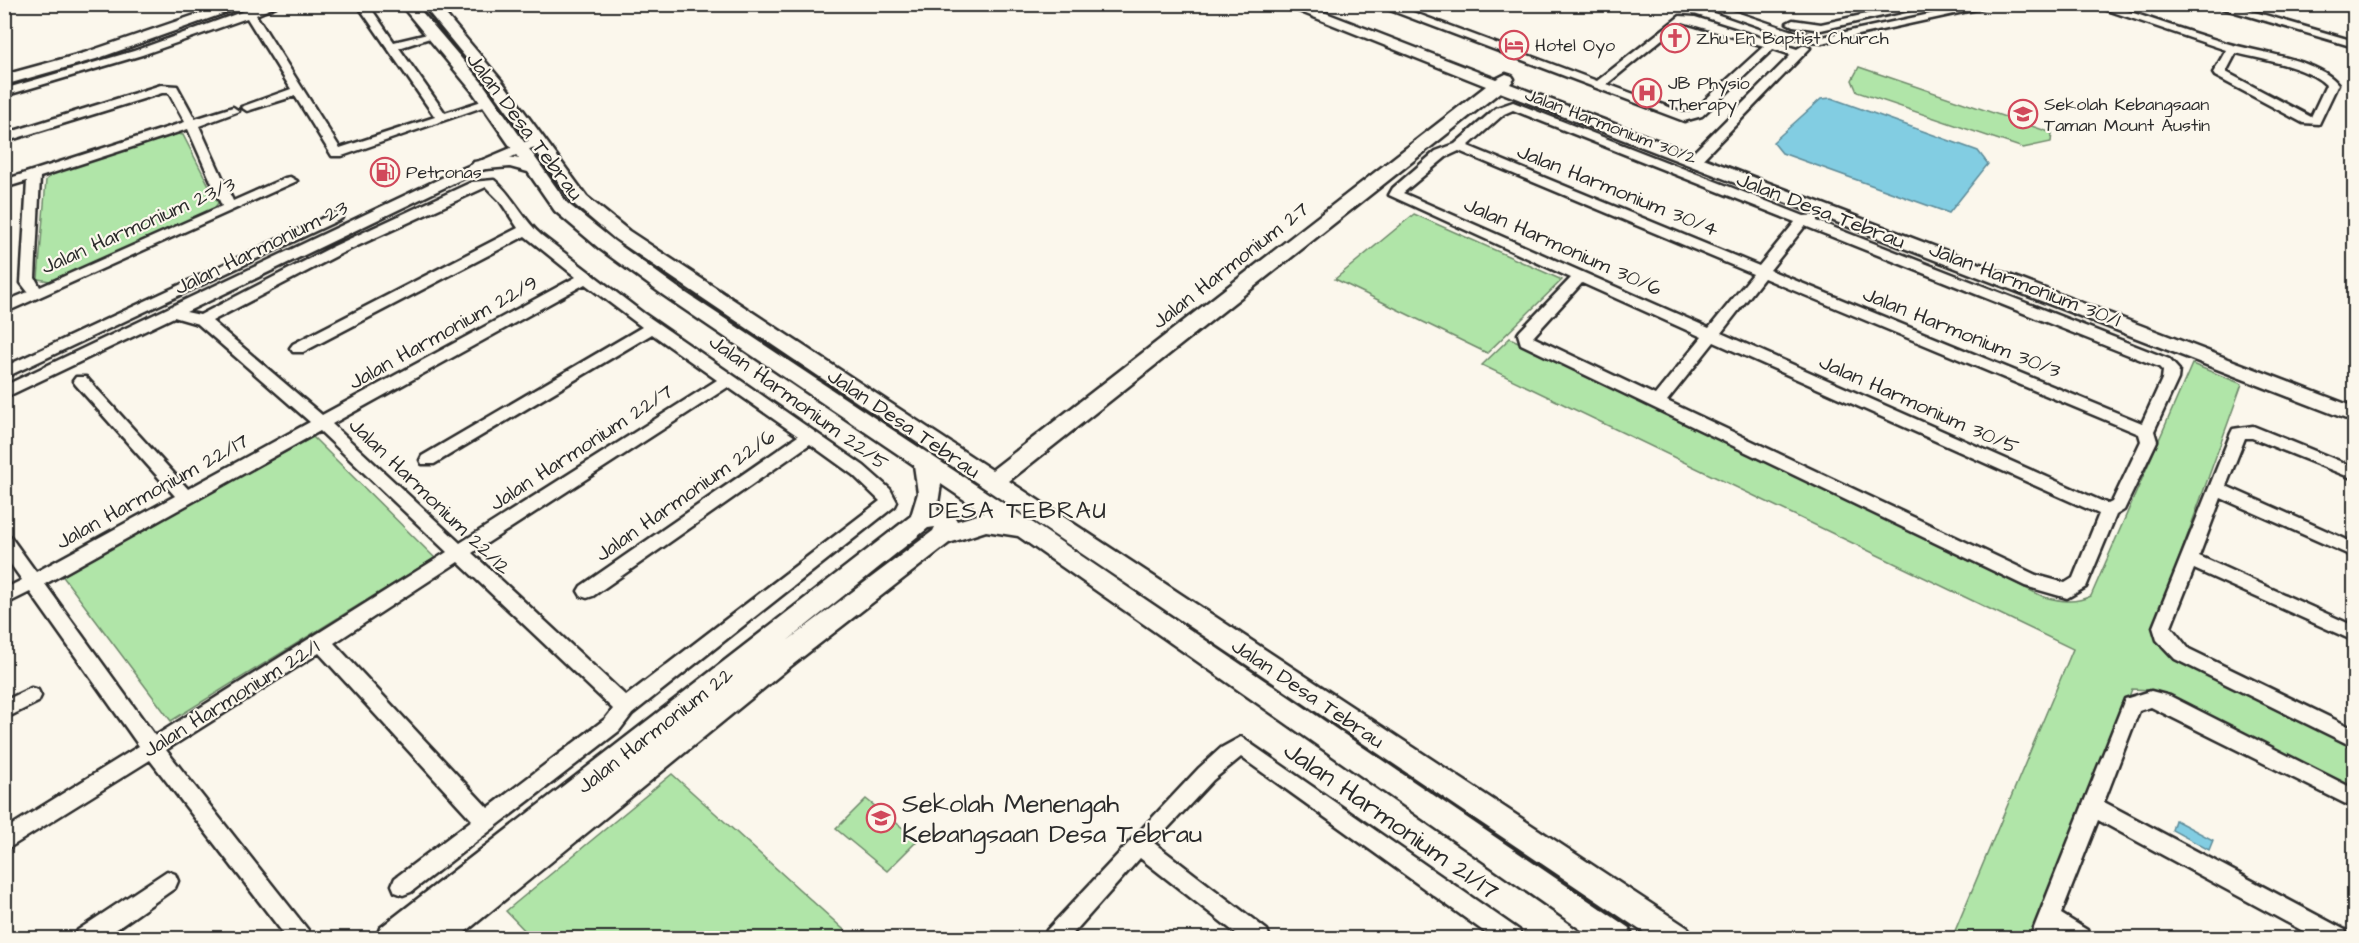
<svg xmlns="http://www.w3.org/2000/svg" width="2359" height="943" font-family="'Architects Daughter',sans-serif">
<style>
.green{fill:#b0e5a8;stroke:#6e886a;stroke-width:1.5}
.water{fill:#82cde2;stroke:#5f8c99;stroke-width:1.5}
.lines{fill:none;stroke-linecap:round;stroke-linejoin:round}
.street-casing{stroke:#2b2b2b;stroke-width:5}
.secondary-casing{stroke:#2b2b2b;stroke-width:5}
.street{fill:#fbf7ec;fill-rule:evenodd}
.secondary{fill:#fbf7ec;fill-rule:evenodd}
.labels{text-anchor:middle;stroke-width:4.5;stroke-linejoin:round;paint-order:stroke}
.far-poi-label{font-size:18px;fill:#2b2b2b;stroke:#fbf7ec;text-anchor:start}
.far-street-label{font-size:18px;fill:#2b2b2b;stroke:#fbf7ec}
.street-label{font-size:21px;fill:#2b2b2b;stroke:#fbf7ec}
.quarter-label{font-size:24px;letter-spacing:1.5px;fill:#2b2b2b;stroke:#fbf7ec}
.near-poi-label{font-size:26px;fill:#2b2b2b;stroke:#fbf7ec;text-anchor:start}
.near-street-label{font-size:26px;fill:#2b2b2b;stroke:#fbf7ec}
</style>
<rect width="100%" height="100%" fill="#fbf7ec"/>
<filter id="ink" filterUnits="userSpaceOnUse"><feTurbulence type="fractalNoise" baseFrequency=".0167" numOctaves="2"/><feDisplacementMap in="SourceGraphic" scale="12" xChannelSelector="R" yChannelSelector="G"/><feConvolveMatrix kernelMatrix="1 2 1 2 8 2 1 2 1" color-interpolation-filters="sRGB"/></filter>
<g filter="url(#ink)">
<path class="green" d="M1859,67L2052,133L2051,142L2023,148L1857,92L1852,80Z
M177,134L183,135L218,203L213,210L50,281L38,279L46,180L54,173Z
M1414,214L1562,280L1487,353L1335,279Z
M1510,338L2044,597C2061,601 2074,604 2091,596L2192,364L2242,384L2153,631L2169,653L2354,744V791L2164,695L2151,690L2132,689L2033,938H1952L2073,649L1482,365Z
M313,437L435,558L171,721L61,574Z
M672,774L853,938H532L506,911Z
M866,799L918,840L887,871L836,829Z"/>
<path class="water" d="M1831,98L1978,151L1988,164L1949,213L1782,153L1773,142L1821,99Z
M2175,820L2213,840L2209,850L2172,830Z"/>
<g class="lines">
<g class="street-casing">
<path id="street" d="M264,4H281L256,15L340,148L435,117L357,4H368L394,42L436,32V36L399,48L445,113L488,99L494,103L342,156H332L295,96L247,111L241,107L291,89L247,18L142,55L4,96V89L134,51Z
M1374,4H1391L1597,81L1680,16L1695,17L1797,49L1804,45L1810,48L1698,164L1693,165L1687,161L1688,158L1791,55L1773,49L1702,116L1684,121ZM1683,22L1764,46L1694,110L1685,113L1607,84Z
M1695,4H1712L1795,32L1822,37L1977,4H2000L1822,43L1789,37Z
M1912,4H1935L1821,30L1793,26L1787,23L1793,20L1821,24Z
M2089,4H2107C2146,17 2186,31 2226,43C2256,52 2318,59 2338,84L2319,124L2303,123L2215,76L2213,73L2226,50ZM2236,53C2260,59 2309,67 2326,85L2311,117L2226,72Z
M2208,4H2227L2354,41V47Z
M2341,4H2354V10Z
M161,85L177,86L195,119L233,107L239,111L199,126L233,201L285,178L290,177L297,181L4,313V302L28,292L21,283L27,181L4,188V180L185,122L169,93H162L4,142V134ZM188,129L222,206L40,287L35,278L40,177Z
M1513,102L1804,216L1817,215V221L2169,359L2179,370L2178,379L2154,431L2157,441L2124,510L2116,515L2086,587L2067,598L2025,586L1521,344L1518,334L1520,331L1571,278L1389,195L1393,188L1436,151L1455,144L1496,108ZM1513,110L1795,222L1759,266L1468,146L1504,114ZM1459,151L1753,274L1709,328L1403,193L1446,157ZM1805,226L2159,367L2163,371L2162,379L2142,423L1770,270ZM1764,278L2139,434L2141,441L2112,502L2108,504L1721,333ZM1582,283L1702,337L1655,395L1533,337ZM1714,342L2099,514L2073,578L2065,583L2036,575L1667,401Z
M537,137L543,141L541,144L462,179L186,312L200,315L332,247L472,182L494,180C513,195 522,219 541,235L643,313L864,466L890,489L897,502L895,506L632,714L619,731L411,892L403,895L395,892L392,885L395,878L472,820L319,653L166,750L308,930L311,938H287L150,760L4,851V830L139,746L30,592L4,605V589L22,580L4,555V535L10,536L36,572L175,496L76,385L73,381L76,377H86L188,489L310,422L198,324L174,317L4,398V386L452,173ZM486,187L500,201L518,228L293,344L290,348L293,352H303L525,236L576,277L322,415L212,321L342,253ZM585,284L642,327L422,456L420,460L422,464H434L652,334L717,380L460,543L332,424ZM728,387L798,436L581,586L578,591L581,596L587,598L593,596L810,444L853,475L880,501L626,696L472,553ZM320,431L447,552L155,736L45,584ZM458,562L613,709L605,719L488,808L334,643Z
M336,212L343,216L341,219L4,378V367Z
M2253,426L2354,467V479L2252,438H2245L2226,486L2354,543V557L2221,498L2199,556L2354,626V641L2194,569L2171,627L2189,649L2354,729V747L2175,659L2157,640L2153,627L2231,433L2233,429Z
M31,688L38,690L41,696L38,702L4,719V701Z
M2151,691L2170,696L2354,789V808L2151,707L2139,711L2104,802L2345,930L2348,938H2316L2098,820L2061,914L2087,930L2090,938H2060L2053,934L2052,938H2030L2125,699Z
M1241,737L1519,930L1522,938H1493L1241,757L1213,780L1154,843L1267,930L1270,938H1242L1140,858L1069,938H1044L1047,930L1199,768L1221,748Z
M167,871L175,874L178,881L175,888L104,938H75L78,930Z"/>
</g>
<g class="secondary-casing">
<path id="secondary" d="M227,4H250L96,59L4,85V75L84,53Z
M400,4H415L484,85L567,203L614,241L677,287L1036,525L1629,928L1633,938H1593L1018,536L986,531L949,543L791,666L458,938H420L423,931L414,938H376L380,928L911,516L918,493L914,465L663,295L600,249L555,211L528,172L510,167L474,170L471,166L474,162C488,159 505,155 519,159L472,91ZM941,484L984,513L957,521L954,516L937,510ZM935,527L933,531L787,641L928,528Z
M422,4H437L501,80L587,197L629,231L992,470L1486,86L1281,4H1303L1496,79L1506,74L1512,76L1514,79L1510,84L2354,407V422L1500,92L1009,481L1688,928L1692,938H1652L615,239L575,205L489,86Z"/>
</g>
<use href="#street" class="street"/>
<use href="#secondary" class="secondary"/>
</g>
</g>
<defs>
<g id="church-ring" transform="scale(1.5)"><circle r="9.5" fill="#fbf7ec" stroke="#d1495b" stroke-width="1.5"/><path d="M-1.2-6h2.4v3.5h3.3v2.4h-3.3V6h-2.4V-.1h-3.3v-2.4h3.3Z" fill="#d1495b"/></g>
<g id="hotel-ring" transform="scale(1.5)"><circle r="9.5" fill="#fbf7ec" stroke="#d1495b" stroke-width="1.5"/><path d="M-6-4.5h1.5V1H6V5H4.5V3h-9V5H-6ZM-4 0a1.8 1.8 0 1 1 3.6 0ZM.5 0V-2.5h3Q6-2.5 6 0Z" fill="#d1495b"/></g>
<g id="hospital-ring" transform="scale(1.5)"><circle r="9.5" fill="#fbf7ec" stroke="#d1495b" stroke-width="1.5"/><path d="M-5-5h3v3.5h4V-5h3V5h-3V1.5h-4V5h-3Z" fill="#d1495b"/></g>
<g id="school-ring" transform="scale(1.5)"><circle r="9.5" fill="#fbf7ec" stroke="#d1495b" stroke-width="1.5"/><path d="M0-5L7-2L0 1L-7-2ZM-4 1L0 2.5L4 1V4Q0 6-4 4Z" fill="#d1495b"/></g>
<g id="fuel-ring" transform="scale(1.5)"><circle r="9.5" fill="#fbf7ec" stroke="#d1495b" stroke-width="1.5"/><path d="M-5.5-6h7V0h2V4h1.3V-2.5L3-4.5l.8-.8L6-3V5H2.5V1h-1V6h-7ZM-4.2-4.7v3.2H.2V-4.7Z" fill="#d1495b"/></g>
</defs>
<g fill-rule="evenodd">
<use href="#church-ring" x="1675" y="38"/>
<use href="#hotel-ring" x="1514" y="45"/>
<use href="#hospital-ring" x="1647" y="93"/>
<use href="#school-ring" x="2023" y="114"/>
<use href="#fuel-ring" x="385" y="172"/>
<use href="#school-ring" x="881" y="818"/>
</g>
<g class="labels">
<g class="far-poi-label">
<text x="1696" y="44">Zhu En Baptist Church</text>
<text x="1535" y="51">Hotel Oyo</text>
<text x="1668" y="89">JB Physio<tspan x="1668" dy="21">Therapy</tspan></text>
<text x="2044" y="110">Sekolah Kebangsaan<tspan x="2044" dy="21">Taman Mount Austin</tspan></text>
<text x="406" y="178">Petronas</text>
</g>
<g class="far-street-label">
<text transform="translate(1611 126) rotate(21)" y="6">Jalan Harmonium 30/2</text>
</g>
<g class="street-label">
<text transform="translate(525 126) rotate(53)" y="7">Jalan Desa Tebrau</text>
<text transform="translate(1618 190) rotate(22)" y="7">Jalan Harmonium 30/4</text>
<text transform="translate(1821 210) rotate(21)" y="7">Jalan Desa Tebrau</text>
<text transform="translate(138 225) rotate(-24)" y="7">Jalan Harmonium 23/3</text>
<text transform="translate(1563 246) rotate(24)" y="7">Jalan Harmonium 30/6</text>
<text transform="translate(261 247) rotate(-26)" y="7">Jalan Harmonium 23</text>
<text transform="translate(1230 265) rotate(-38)" y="7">Jalan Harmonium 27</text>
<text transform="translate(2025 284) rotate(21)" y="7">Jalan Harmonium 30/1</text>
<text transform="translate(443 332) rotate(-29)" y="7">Jalan Harmonium 22/9</text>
<text transform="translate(1962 332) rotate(22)" y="7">Jalan Harmonium 30/3</text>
<text transform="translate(799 402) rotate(36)" y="7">Jalan Harmonium 22/5</text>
<text transform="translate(1919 404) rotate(24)" y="7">Jalan Harmonium 30/5</text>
<text transform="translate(904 423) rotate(34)" y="7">Jalan Desa Tebrau</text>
<text transform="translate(581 447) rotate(-33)" y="7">Jalan Harmonium 22/7</text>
<text transform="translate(152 491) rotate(-29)" y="7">Jalan Harmonium 22/17</text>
<text transform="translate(685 495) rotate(-35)" y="7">Jalan Harmonium 22/6</text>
<text transform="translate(430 496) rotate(44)" y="7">Jalan Harmonium 22/12</text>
<text transform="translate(1308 693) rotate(34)" y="7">Jalan Desa Tebrau</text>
<text transform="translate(231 698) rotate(-32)" y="7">Jalan Harmonium 22/1</text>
<text transform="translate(655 730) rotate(-38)" y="7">Jalan Harmonium 22</text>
</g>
<g class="quarter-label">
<text x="1018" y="518">DESA TEBRAU</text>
</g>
<g class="near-poi-label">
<text x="902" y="812">Sekolah Menengah<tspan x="902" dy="30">Kebangsaan Desa Tebrau</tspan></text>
</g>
<g class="near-street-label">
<text transform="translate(1392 820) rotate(35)" y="9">Jalan Harmonium 21/17</text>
</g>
</g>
<rect width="2359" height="943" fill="none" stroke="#fbf7ec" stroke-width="24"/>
<rect x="12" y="12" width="2335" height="919" fill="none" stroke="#2b2b2b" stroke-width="2" filter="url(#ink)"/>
</svg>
